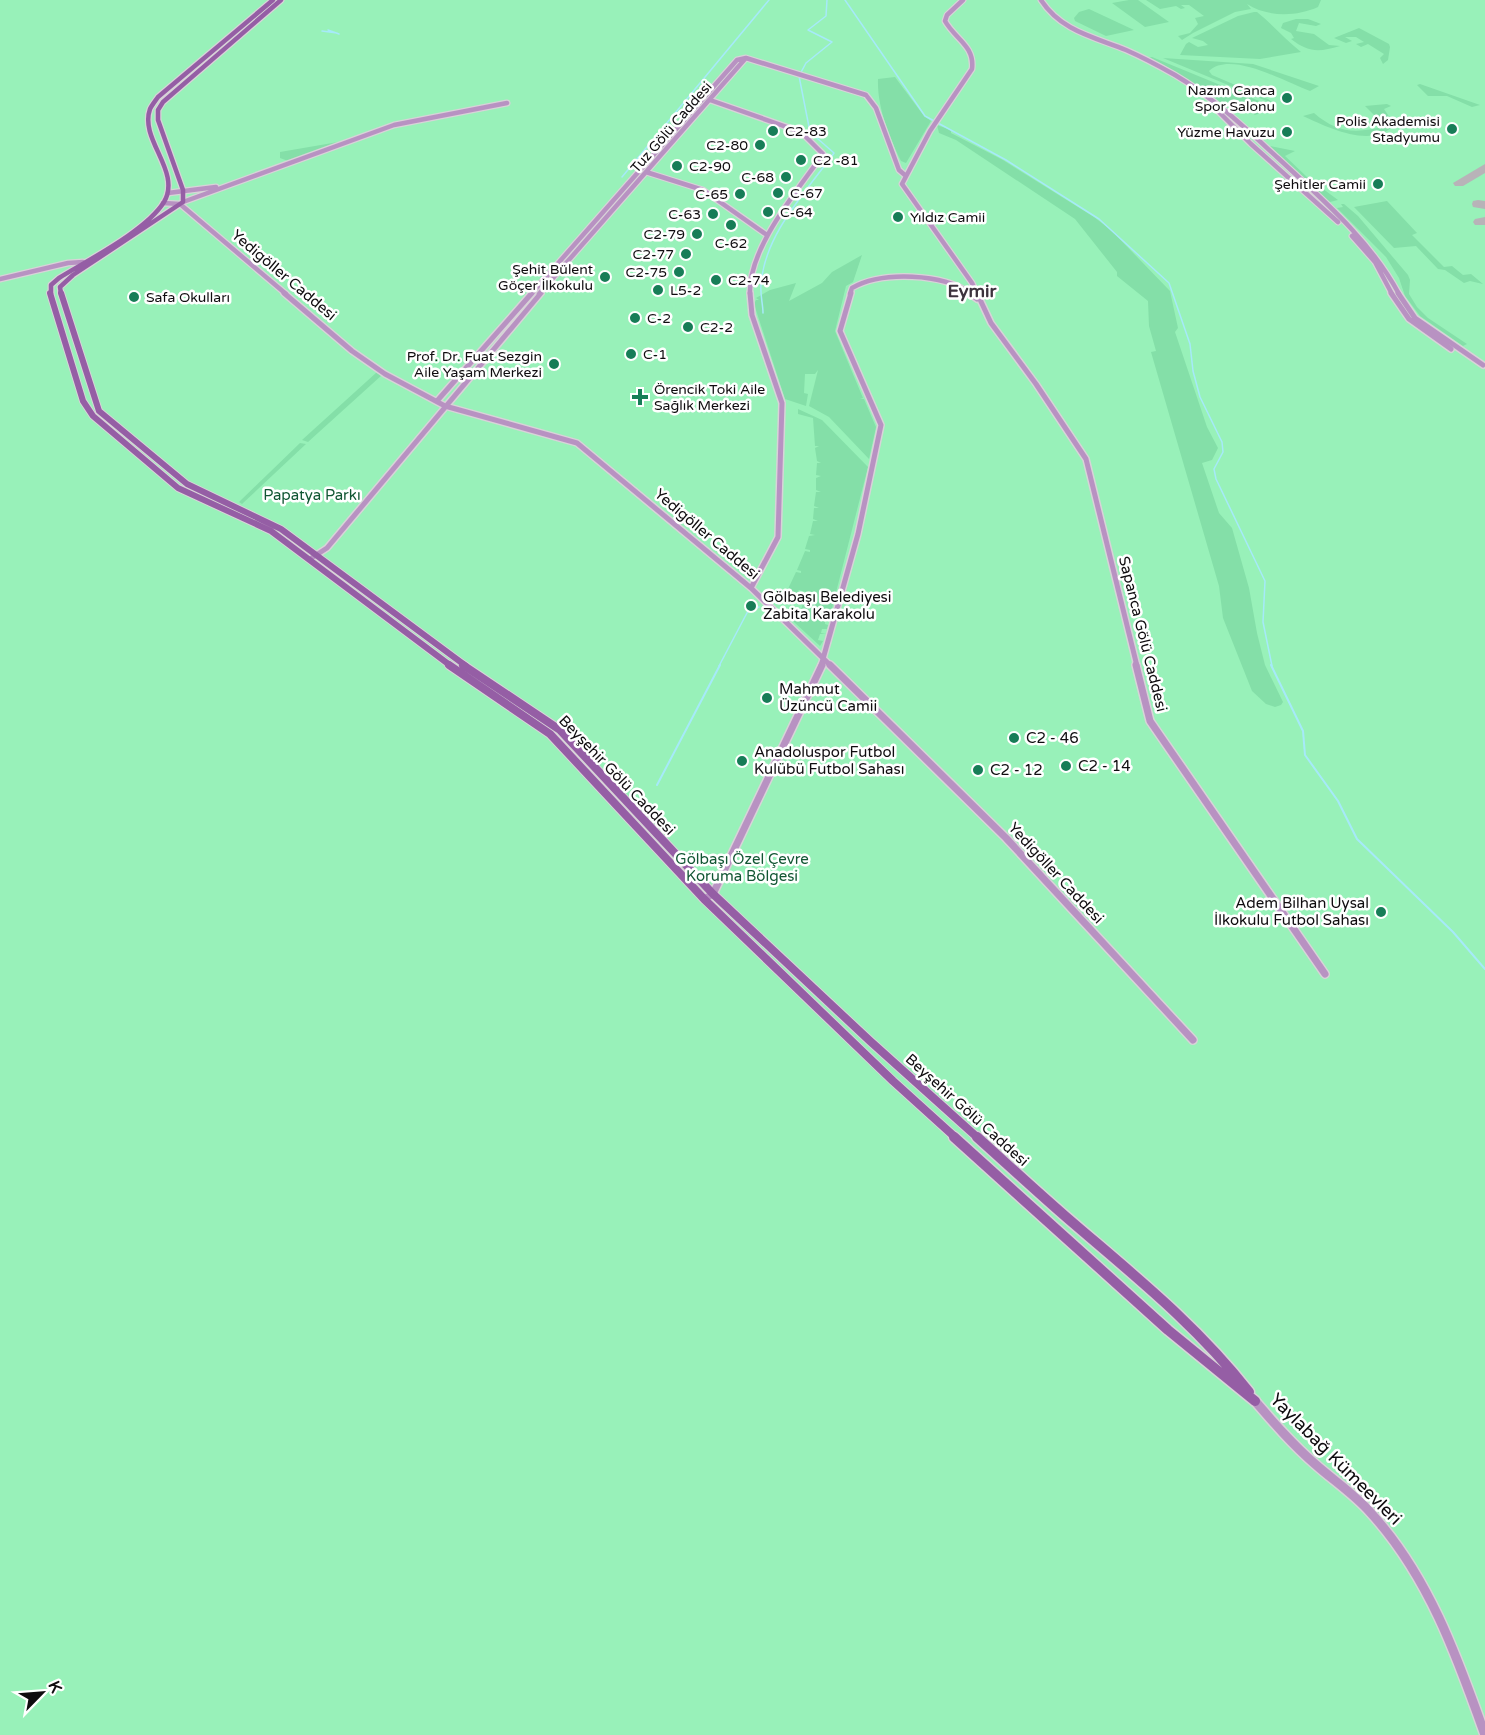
<svg xmlns="http://www.w3.org/2000/svg" width="1485" height="1735" font-family="'Varela Round',sans-serif">
<style>
.green{fill:#98f1b9}
.forest{fill:#84dfa8}
.lines{fill:none;stroke-linecap:round;stroke-linejoin:round}
.stream-far1{stroke:#a6eaf9;stroke-width:1.5}
.stream{stroke:#a6eaf9;stroke-width:2}
.taxiway{fill:#b8b3b8;fill-rule:evenodd}
.tertiary-far3-casing{stroke:#d8d3d8;stroke-width:7}
.tertiary-far2-casing{stroke:#d8d3d8;stroke-width:8}
.tertiary-far1-casing{stroke:#d8d3d8;stroke-width:10}
.tertiary-casing{stroke:#d8d3d8;stroke-width:12}
.secondary-far3-casing{stroke:#d8d3d8;stroke-width:7}
.secondary-far2-casing{stroke:#d8d3d8;stroke-width:8}
.secondary-far1-casing{stroke:#d8d3d8;stroke-width:10}
.secondary-casing{stroke:#d8d3d8;stroke-width:13}
.tertiary-far3{stroke:#b892c2;stroke-width:4.5}
.tertiary-far2{stroke:#b892c2;stroke-width:5}
.tertiary-far1{stroke:#b892c2;stroke-width:7}
.tertiary{stroke:#b892c2;stroke-width:9}
.secondary-far3{stroke:#955ea5;stroke-width:4.5}
.secondary-far2{stroke:#955ea5;stroke-width:6}
.secondary-far1{stroke:#955ea5;stroke-width:8}
.secondary{stroke:#955ea5;stroke-width:10}
.poi-dot{fill:#177d57;stroke:#fff;stroke-width:2}
.labels{text-anchor:middle;stroke-width:5;stroke-linejoin:round;paint-order:stroke}
.far-poi-label{font-size:14px;fill:#0f0c0f;stroke:#fff;text-anchor:end}
.far-street-label{font-size:14px;fill:#0f0c0f;stroke:#fff}
.street-label{font-size:15px;fill:#0f0c0f;stroke:#fff}
.park-label{font-size:15px;fill:#115633;stroke:#fff}
.poi-label{font-size:15px;fill:#0f0c0f;stroke:#fff;text-anchor:start}
.far-district-label{font-size:18px;font-weight:bold;fill:#3c333d;stroke:#fff}
.near-street-label{font-size:18px;fill:#0f0c0f;stroke:#fff}
</style>
<rect width="100%" height="100%" fill="#fef9fe"/>
<path class="green" d="M0,0H1485V1735H0Z"/>
<path class="forest" d="M1129,0H1138L1169,22L1145,27L1112,3Z
M1146,0H1321L1318,7C1296,17 1267,17 1247,4L1251,9L1235,12L1193,33L1182,40L1178,36L1190,33L1198,24L1195,18L1204,16L1189,5H1181L1185,8L1181,9L1176,6L1160,9Z
M1089,9L1134,30L1106,36L1075,21L1074,18L1079,12Z
M1254,12H1257C1273,25 1285,39 1301,52L1260,59L1180,55L1186,44L1189,42L1198,47L1208,45L1203,41L1192,38L1238,16Z
M1296,19H1308L1321,24L1316,26L1299,23L1296,31L1314,34L1329,45L1340,46C1319,52 1309,53 1291,39L1294,38L1291,33L1281,28L1283,23Z
M1359,28L1389,44L1390,47L1388,60L1383,64L1380,58L1384,54L1368,44L1361,47L1356,44L1364,42L1356,37H1345L1352,41L1346,43L1334,38Z
M1152,57L1276,108L1255,115L1241,104L1226,107L1206,91L1147,58Z
M1163,58L1253,64L1319,86L1310,91C1287,83 1231,50 1209,71L1212,75L1268,99L1274,104Z
M895,77L924,116L931,121L906,163L901,161C889,136 877,107 878,79Z
M1420,84L1480,105L1472,107L1447,96H1428L1417,85Z
M1387,104L1391,106L1384,109L1392,121V127C1369,148 1327,127 1303,116L1314,113C1337,133 1356,134 1385,126L1365,106Z
M937,125L951,130V133L1003,160L1094,217L1111,230L1170,291L1178,328L1175,332L1207,427L1218,448L1212,460L1202,463L1219,513L1232,528L1249,588L1257,633L1265,665L1283,702L1281,705L1275,707L1266,704L1252,691L1223,618L1219,586L1151,352L1156,351L1149,326L1148,301L1117,276V272L1075,219L956,140L939,133Z
M344,141L288,161L280,158V152Z
M1265,145L1295,151L1285,156L1307,177L1338,200L1330,202Z
M1387,201L1417,233L1412,235L1444,267L1452,266L1463,275L1471,274L1483,284L1470,281L1464,283L1445,270L1438,269L1416,246L1394,248L1354,207Z
M1341,204H1344L1358,216L1408,275L1410,280L1409,294L1417,307L1428,318L1467,344L1463,346L1420,316L1405,296L1399,278L1386,257L1337,208L1343,207Z
M862,255L853,282L846,286L835,331L863,398L860,399H864L876,427L869,459L829,417L809,406L818,370L815,374H805L804,393L808,394L806,406L785,399L754,304L756,300H759L756,298L770,290L796,283L789,301L822,283L832,272Z
M377,372L382,375L308,442L302,440Z
M798,409L822,420L868,467L829,620H825V624L828,625L827,629H822L821,633L826,634H820L818,640L823,641L820,646L783,612L794,613V616H796L800,614L806,592L799,590L787,604L777,601L788,589L796,572L801,573V571L797,570L805,551L810,552V550L805,549L809,536L815,535L810,534L813,521H818L813,519L814,508H819L814,506L816,492H821L816,490V478L821,476L816,475L817,463H821L817,461L815,448L819,446H815L813,418L798,414Z
M300,443L306,444L242,504L239,502Z"/>
<g class="lines">
<path class="stream-far1" d="M845,0L925,116L1006,160L1099,219L1169,283L1190,344L1193,371L1200,397L1222,442L1223,452L1214,469L1216,479L1265,581L1263,622L1272,666
M328,30L339,34
M322,31L337,33
M622,177L769,0
M763,313C763,304 760,295 761,285C764,235 806,192 834,153L810,132L799,76L806,63L832,42L808,30L826,16L827,0
M719,666L748,611L759,607"/>
<path class="stream" d="M1271,665L1303,731L1305,755L1338,801L1357,839L1453,932L1485,969
M657,785L720,665"/>
<path class="taxiway" d="M1485,164V173L1463,186H1455L1453,183Z
M1478,200L1485,201V209L1473,207L1472,204L1473,201Z
M1485,217V225H1475L1473,222L1475,219Z"/>
<g class="tertiary-far3-casing">
<path id="tertiary-far3" d="M963,0L947,15L945,21C955,39 975,46 972,69L930,131L902,184L972,283L977,294
M1041,0C1061,31 1094,37 1126,50C1142,57 1159,66 1175,75C1214,98 1245,128 1278,158C1323,200 1370,240 1399,294
M710,100L801,132L823,154C798,190 748,248 750,294
M1216,109L1251,144L1338,222
M646,172L703,190L767,235
M168,193L216,187
M183,202L394,125L507,103
M163,203L180,204L286,294
M1352,236L1375,262L1392,294
M0,279L68,263L83,262
M531,294L737,60L746,58L866,95L876,108L899,170L906,176
M539,294L745,59
M850,294L852,288C882,271 943,273 971,294"/>
</g>
<g class="tertiary-far2-casing">
<path id="tertiary-far2" d="M284,293L352,351L385,374L445,406L577,443L751,588L831,666
M750,293L752,315L782,403L778,537L751,588
M969,293L977,299
M977,293L991,323L1036,384L1086,459L1137,666
M1391,293L1409,319L1451,349
M1398,293L1415,318L1483,365
M437,401L532,293
M310,559L327,548L541,293
M821,666L858,534L881,425L840,331L851,293"/>
</g>
<g class="tertiary-far1-casing">
<path id="tertiary-far1" d="M830,665L1006,838L1193,1040
M1136,665L1150,721L1325,974
M704,899L713,894L822,665"/>
</g>
<g class="tertiary-casing">
<path id="tertiary" d="M1255,1401C1274,1423 1293,1445 1315,1464C1333,1480 1354,1494 1370,1512C1428,1575 1457,1656 1485,1735"/>
</g>
<g class="secondary-far3-casing">
<path id="secondary-far3" d="M51,294V285L59,278C88,260 146,231 164,202C182,171 139,140 150,109C152,105 156,100 158,97L273,0
M61,294L60,287L73,275L183,202V190L158,120V110L163,102L281,0"/>
</g>
<g class="secondary-far2-casing">
<path id="secondary-far2" d="M50,293L83,401L93,416L178,488L271,531L451,666
M61,293L99,411L187,484L281,529L466,666"/>
</g>
<g class="secondary-far1-casing">
<path id="secondary-far1" d="M449,665L550,734L704,899L893,1081L956,1138
M463,665L560,730L713,894L870,1041L978,1138"/>
</g>
<g class="secondary-casing">
<path id="secondary" d="M954,1137L1168,1330L1255,1401
M977,1137C1006,1163 1035,1190 1065,1216C1131,1273 1195,1323 1249,1392"/>
</g>
<use href="#tertiary-far3" class="tertiary-far3"/>
<use href="#tertiary-far2" class="tertiary-far2"/>
<use href="#tertiary-far1" class="tertiary-far1"/>
<use href="#tertiary" class="tertiary"/>
<use href="#secondary-far3" class="secondary-far3"/>
<use href="#secondary-far2" class="secondary-far2"/>
<use href="#secondary-far1" class="secondary-far1"/>
<use href="#secondary" class="secondary"/>
</g>
<g class="poi-dot">
<circle cx="1287" cy="98" r="6"/>
<circle cx="1452" cy="129" r="6"/>
<circle cx="773" cy="131" r="6"/>
<circle cx="1287" cy="132" r="6"/>
<circle cx="760" cy="145" r="6"/>
<circle cx="801" cy="160" r="6"/>
<circle cx="677" cy="166" r="6"/>
<circle cx="786" cy="177" r="6"/>
<circle cx="1378" cy="184" r="6"/>
<circle cx="778" cy="193" r="6"/>
<circle cx="740" cy="194" r="6"/>
<circle cx="768" cy="212" r="6"/>
<circle cx="713" cy="214" r="6"/>
<circle cx="898" cy="217" r="6"/>
<circle cx="731" cy="225" r="6"/>
<circle cx="697" cy="234" r="6"/>
<circle cx="686" cy="254" r="6"/>
<circle cx="679" cy="272" r="6"/>
<circle cx="605" cy="277" r="6"/>
<circle cx="716" cy="280" r="6"/>
<circle cx="658" cy="290" r="6"/>
<circle cx="134" cy="297" r="6"/>
<circle cx="635" cy="318" r="6"/>
<circle cx="688" cy="327" r="6"/>
<circle cx="631" cy="354" r="6"/>
<circle cx="554" cy="364" r="6"/>
<path d="M637 388h6v6h6v6h-6v6h-6v-6h-6v-6h6z"/>
<circle cx="751" cy="606" r="6"/>
<circle cx="767" cy="698" r="6"/>
<circle cx="1014" cy="738" r="6"/>
<circle cx="742" cy="761" r="6"/>
<circle cx="1066" cy="766" r="6"/>
<circle cx="978" cy="770" r="6"/>
<circle cx="1381" cy="912" r="6"/>
</g>
<g class="labels">
<g class="far-poi-label">
<text x="1275" y="95">Nazım Canca<tspan x="1275" dy="16">Spor Salonu</tspan></text>
<text x="1440" y="126">Polis Akademisi<tspan x="1440" dy="16">Stadyumu</tspan></text>
<text x="785" y="136" text-anchor="start">C2-83</text>
<text x="1275" y="137">Yüzme Havuzu</text>
<text x="748" y="150">C2-80</text>
<text x="813" y="165" text-anchor="start">C2 -81</text>
<text x="689" y="171" text-anchor="start">C2-90</text>
<text x="774" y="182">C-68</text>
<text x="1366" y="189">Şehitler Camii</text>
<text x="790" y="198" text-anchor="start">C-67</text>
<text x="728" y="199">C-65</text>
<text x="780" y="217" text-anchor="start">C-64</text>
<text x="701" y="219">C-63</text>
<text x="910" y="222" text-anchor="start">Yıldız Camii</text>
<text x="685" y="239">C2-79</text>
<text x="731" y="248" text-anchor="middle">C-62</text>
<text x="674" y="259">C2-77</text>
<text x="593" y="274">Şehit Bülent<tspan x="593" dy="16">Göçer İlkokulu</tspan></text>
<text x="667" y="277">C2-75</text>
<text x="728" y="285" text-anchor="start">C2-74</text>
<text x="670" y="295" text-anchor="start">L5-2</text>
<text x="146" y="302" text-anchor="start">Safa Okulları</text>
<text x="647" y="323" text-anchor="start">C-2</text>
<text x="700" y="332" text-anchor="start">C2-2</text>
<text x="643" y="359" text-anchor="start">C-1</text>
<text x="542" y="361">Prof. Dr. Fuat Sezgin<tspan x="542" dy="16">Aile Yaşam Merkezi</tspan></text>
<text x="654" y="394" text-anchor="start">Örencik Toki Aile<tspan x="654" dy="16">Sağlık Merkezi</tspan></text>
</g>
<g class="far-street-label">
<text transform="translate(671 127) rotate(-49)" y="5">Tuz Gölü Caddesi</text>
</g>
<g class="street-label">
<text transform="translate(284 275) rotate(40)" y="5">Yedigöller Caddesi</text>
<text transform="translate(707 534) rotate(40)" y="5">Yedigöller Caddesi</text>
<text transform="translate(1143 634) rotate(76)" y="5">Sapanca Gölü Caddesi</text>
<text transform="translate(617 775) rotate(46)" y="5">Beyşehir Gölü Caddesi</text>
<text transform="translate(1056 873) rotate(47)" y="5">Yedigöller Caddesi</text>
<text transform="translate(967 1110) rotate(42)" y="5">Beyşehir Gölü Caddesi</text>
</g>
<g class="park-label">
<text x="312" y="500">Papatya Parkı</text>
<text x="742" y="864">Gölbaşı Özel Çevre<tspan x="742" dy="17">Koruma Bölgesi</tspan></text>
</g>
<g class="poi-label">
<text x="763" y="602">Gölbaşı Belediyesi<tspan x="763" dy="17">Zabita Karakolu</tspan></text>
<text x="779" y="694">Mahmut<tspan x="779" dy="17">Üzüncü Camii</tspan></text>
<text x="1026" y="743">C2 - 46</text>
<text x="754" y="757">Anadoluspor Futbol<tspan x="754" dy="17">Kulübü Futbol Sahası</tspan></text>
<text x="1078" y="771">C2 - 14</text>
<text x="990" y="775">C2 - 12</text>
<text x="1369" y="908" text-anchor="end">Adem Bilhan Uysal<tspan x="1369" dy="17">İlkokulu Futbol Sahası</tspan></text>
</g>
<g class="far-district-label">
<text x="972" y="297">Eymir</text>
</g>
<g class="near-street-label">
<text transform="translate(1336 1459) rotate(45)" y="6">Yaylabağ Kümeevleri</text>
</g>
</g>
<g transform="translate(42 1693) rotate(65)" stroke="#ffffff" stroke-width="4.5" paint-order="stroke">
<path d="M0-4.5L10 22L0 15L-10 22Z" fill="#0f0c0f"/>
<text y="-9" font-size="16" font-weight="bold" text-anchor="middle" fill="#0f0c0f">K</text>
</g>
</svg>
